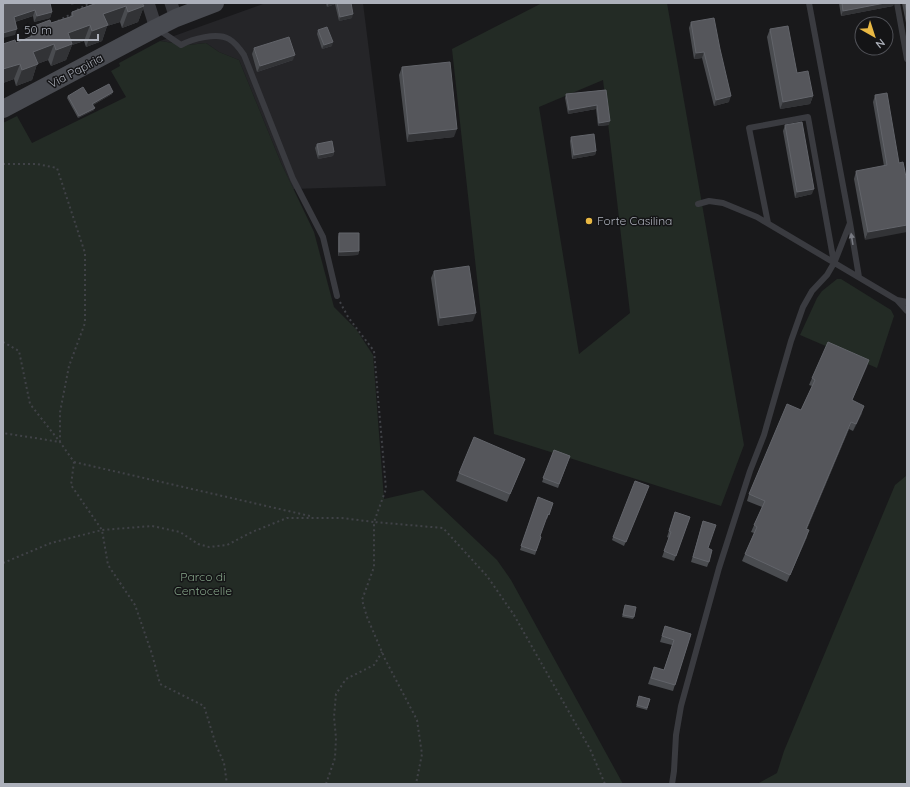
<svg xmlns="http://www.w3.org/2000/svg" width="910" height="787" font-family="Quicksand,sans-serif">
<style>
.built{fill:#252528}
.green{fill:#232b25;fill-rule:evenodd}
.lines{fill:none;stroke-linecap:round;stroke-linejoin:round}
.path{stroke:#404247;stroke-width:2;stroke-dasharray:2 3;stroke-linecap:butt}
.lane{stroke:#3a3b40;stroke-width:6}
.street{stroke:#3a3b40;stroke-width:13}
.secondary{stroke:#484a50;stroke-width:18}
.wall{fill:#4a4c50}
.shaded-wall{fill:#323336}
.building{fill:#55565b;stroke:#62646a}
.oneway{fill:#797b83}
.poi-dot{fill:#e9b843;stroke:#141416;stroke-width:1.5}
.labels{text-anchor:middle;stroke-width:3;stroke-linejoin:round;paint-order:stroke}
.street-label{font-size:12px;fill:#acb0ba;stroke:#141416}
.poi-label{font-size:12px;fill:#acb0ba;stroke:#141416;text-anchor:start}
.park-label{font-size:12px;fill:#85a488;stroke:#141416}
</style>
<rect width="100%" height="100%" fill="#19191b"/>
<path class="built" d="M266,3H363L386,186L293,189L281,163L239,60L219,52L206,43L188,45L160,41Z"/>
<path class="green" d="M542,3H667L744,445L721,506L494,434L452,49ZM603,80L630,313L579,354L539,107Z
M160,41L188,45L206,43L219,52L239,60L281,163L314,232L334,307L356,329L373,355L384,499L423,490L497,560L511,580L623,784H3V123L17,116L32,143L126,97L111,71L120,66L119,63Z
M837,279H841L891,310L894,316L877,368L800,335L817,298L822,291Z
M906,476L907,478V784H757L777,773L784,751L895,485Z"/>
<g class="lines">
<path class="path" d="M77,10L90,3
M58,21L73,13
M3,164H37L57,168L85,253V323L69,366L60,412V442L3,433
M340,302L348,317L374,351L386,489L374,522L443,528L487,576L514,615L590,749L605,784
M3,342L19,351L30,404L60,442L74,462L71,485L102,530L108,565L135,605L152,654L160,684L204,706L216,745L224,763L227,784
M74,462L310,516
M3,563L51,543L102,530L152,526L180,532L198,544L209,547L227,545L252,532L287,518H342L374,522V567L362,600L367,617L385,659L417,720L422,754L416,784
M326,784L335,758L336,738L334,717L336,694L346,679L374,665L382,652"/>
<path class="lane" d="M809,3L850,223
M897,3L907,59
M159,30L181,45C192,39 217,32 229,39C236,43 240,49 244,55L293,179L323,237L337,296
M698,204L709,201L723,203L757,217L897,300L907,302
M835,261L850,223L859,277
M897,300L907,311
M672,784L674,771L676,735L681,706L719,568L750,471L764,435L791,341L803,307L812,291L827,275L834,263L808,117L749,128L768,223"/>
<path class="street" d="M148,3L156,28
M171,3L176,18"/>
<path class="secondary" d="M3,109L156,28L176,18L215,3"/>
</g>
<path class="wall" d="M8,3L50,5L52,12L50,18L34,22L33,16L15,22V35Z
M97,3L144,6L138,22L122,28L120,22L107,26L102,41L86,47L84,41L72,45L66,60L51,66L48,60L37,64L32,80L16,86L14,79L3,83V44L16,43L30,37L34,26L51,23L70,17L72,12Z
M326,3H351L352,18L339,21L335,4L327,7Z
M839,3H894L893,6L841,16Z
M902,3H907V28Z
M691,22L729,102L714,106L702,58L694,59L689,28Z
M770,29L797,73L813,96L810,104L780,109L767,37Z
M318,30L332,46L322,49L317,34Z
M254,48L293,60L257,72L252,54Z
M402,67L454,137L407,142L399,75Z
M606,90L609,125L598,126L596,109L568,114L565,98L566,94Z
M112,94L93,105L94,110L78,118L67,98L68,96Z
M875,95L899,163L865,240L854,179L856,171L884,166L873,102Z
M785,125L812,194L795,198L783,131Z
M571,137L596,151L595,155L572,159L570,141Z
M317,144L334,152L333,156L318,159L315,148Z
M339,233L359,251L358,255L338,256V237Z
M434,271L473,321L438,326L431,278Z
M869,360L852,400L862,413L853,431L849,429L807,529V537L787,582L742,561L754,533L751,532L762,507L747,501L749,494L801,410L812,386L809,385L812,378Z
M554,450L570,456L558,488L542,482Z
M525,459L507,502L456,481L459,473Z
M649,486L624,546L612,540L613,537Z
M538,497L553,503L547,519L546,518L540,536L541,537L535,555L520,550Z
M675,512L690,517L674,561L662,557L669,538L667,537Z
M703,521L708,548L709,562L707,567L691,562Z
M624,607L634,617L633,619L622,617Z
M665,626L691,634L673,691L648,684L654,667L664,670L672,645L660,642Z
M639,696L650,699L647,710L636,707Z"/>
<path class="shaded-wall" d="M72,3H78L71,5Z
M329,3H335V4L327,7Z
M885,3H894L893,6L841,16L843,11Z
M126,6L120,22L107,26L102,41L86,47L92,31L103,14Z
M144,6L138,22L122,28L128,12Z
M35,10L33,16L11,23L14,17Z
M52,12L50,18L34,22L37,16Z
M353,14L352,18L339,21L340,17Z
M90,25L84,41L72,45L66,60L51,66L56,50L68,33Z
M17,29L15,35L3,38V33Z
M333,42L332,46L322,49L324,45Z
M54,44L48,60L37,64L32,80L16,86L22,70L33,52Z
M704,52L702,58L694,59L696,53Z
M295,55L293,60L257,72L260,66Z
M20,64L14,79L3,83V69Z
M113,92L112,94L92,106V104Z
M731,96L729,102L714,106L716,100Z
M813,96L810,104L780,109L783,102Z
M597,105L596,109L568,114L569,110Z
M95,108L94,110L78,118L79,116Z
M610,121L609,125L598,126L599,123Z
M457,129L454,137L407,142L409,134Z
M596,151L595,155L572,159L574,155Z
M334,152L333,156L318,159L319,155Z
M814,189L812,194L795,198L797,192Z
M907,225V232L865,240L868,232Z
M359,251L358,255L338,256L339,252Z
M476,313L473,321L438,326L440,318Z
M869,360L867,367L849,407L852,400Z
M864,406L862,413L853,431L856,424Z
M851,422L849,429L804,536L806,529Z
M809,530L807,537L787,582L790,575Z"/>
<path class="building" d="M8,3H50L52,12L37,16L35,10L14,17L17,29L3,33V5Z
M97,3H142L144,6L128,12L126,6L103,14L108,25L92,31L90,25L68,33L72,44L56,50L54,44L33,52L38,64L22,70L20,64L3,69V44L15,40L16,43L37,34L34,26L50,20L51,23L73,16L72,12Z
M337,3H351L353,14L340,17Z
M842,3H885L843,11Z
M905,3H907V15Z
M714,18L720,49L731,96L716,100L704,52L696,53L691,22Z
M788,26L797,73L808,71L813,96L783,102L770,29Z
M327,27L333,42L324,45L318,30Z
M289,37L295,55L260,66L254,48Z
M450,62L457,129L409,134L402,67Z
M109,84L113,92L92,104L95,108L79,116L68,96L83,87L88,95Z
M606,90L610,121L599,123L597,105L569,110L566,94Z
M887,93L899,163L903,162L907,182V225L868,232L856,171L887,165L875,95Z
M802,122L814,189L797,192L785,125Z
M594,134L596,151L574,155L571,137Z
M332,141L334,152L319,155L317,144Z
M339,233H359V251L339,252Z
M469,266L476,313L440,318L434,271Z
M828,342L869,360L852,400L864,406L856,424L851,422L806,529L809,530L790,575L745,554L757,527L754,525L765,501L749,494L787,404L801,410L815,380L812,378Z
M474,437L525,459L510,494L459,473Z
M554,450L570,456L559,484L543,478Z
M635,481L649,486L626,542L613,537Z
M538,497L553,503L549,515L548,514L540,536L541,537L536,551L521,546Z
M675,512L690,517L676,556L664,551L671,532L669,531Z
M703,521L716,525L708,548L712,550L709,562L693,557Z
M625,605L636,607L634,617L623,615Z
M665,626L691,634L675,685L651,678L654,667L664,670L674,640L662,636Z
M639,696L650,699L647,708L637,705Z"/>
<defs><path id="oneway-solid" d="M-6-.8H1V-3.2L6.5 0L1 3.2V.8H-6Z"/></defs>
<use class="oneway" href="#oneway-solid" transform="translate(852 239) rotate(-99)"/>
<circle class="poi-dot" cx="589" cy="221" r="4"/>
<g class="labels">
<g class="street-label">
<text transform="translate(76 71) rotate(-28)" y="4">Via Papiria</text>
</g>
<g class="poi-label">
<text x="597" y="225">Forte Casilina</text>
</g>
<g class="park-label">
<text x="203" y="581">Parco di<tspan x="203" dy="14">Centocelle</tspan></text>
</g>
</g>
<rect width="910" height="787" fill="none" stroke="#acb0ba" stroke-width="8"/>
<g transform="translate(874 36) rotate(141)"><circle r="19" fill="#141416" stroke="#515258"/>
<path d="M0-3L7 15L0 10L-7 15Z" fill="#e9b843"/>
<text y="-6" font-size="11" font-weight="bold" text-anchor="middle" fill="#acb0ba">N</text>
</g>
<path d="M18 34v6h80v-6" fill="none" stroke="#acb0ba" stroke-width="2"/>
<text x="24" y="34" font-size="12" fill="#acb0ba" stroke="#141416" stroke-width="3" paint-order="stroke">50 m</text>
</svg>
